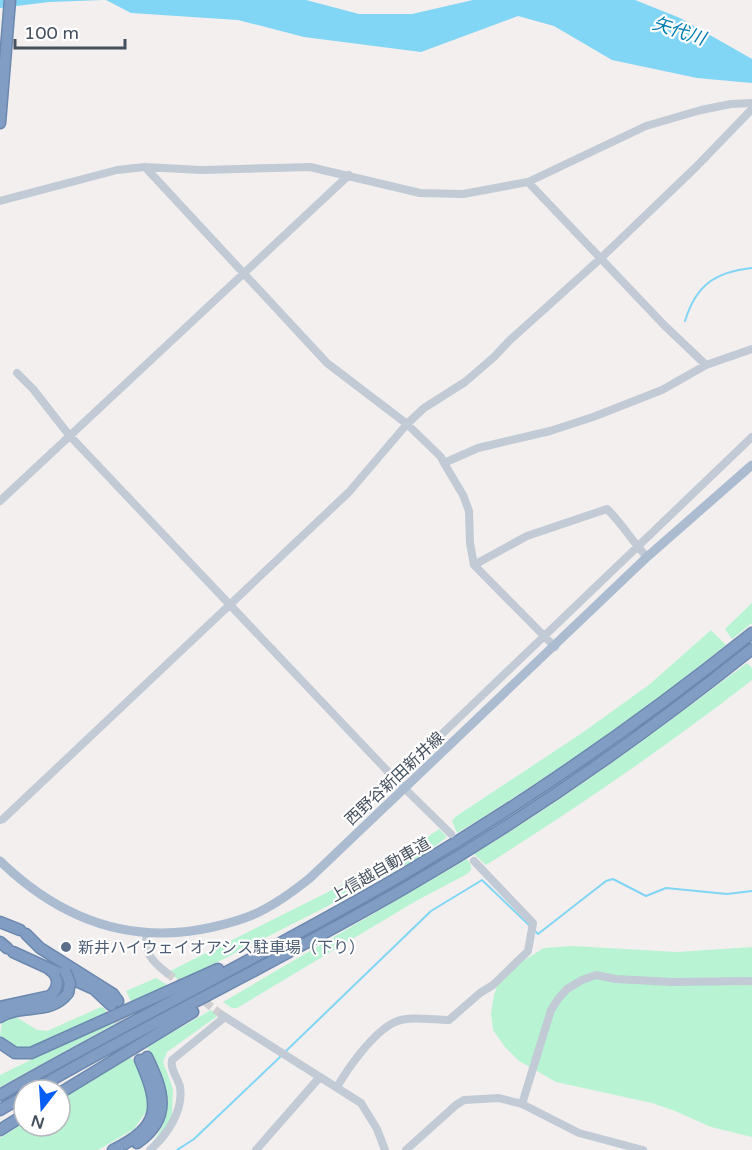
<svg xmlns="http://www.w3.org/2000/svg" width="752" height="1150" font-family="'Varela Round','Noto Sans JP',sans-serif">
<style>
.green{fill:#b8f4d3}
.water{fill:#81d5f5}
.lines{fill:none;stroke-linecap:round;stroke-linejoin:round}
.stream{stroke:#81d5f5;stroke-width:2}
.minor-tunnel{stroke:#cfcfd1;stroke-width:8;stroke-dasharray:8 4;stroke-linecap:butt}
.highway-tunnel{stroke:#cfcfd1;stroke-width:10;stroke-dasharray:10 5;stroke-linecap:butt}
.highway-casing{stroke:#6c88af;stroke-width:13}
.minor{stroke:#c1cad5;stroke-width:8}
.major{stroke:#abbcd1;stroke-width:9}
.highway{stroke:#819dc3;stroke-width:10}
.highway-bridge-casing{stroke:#6c88af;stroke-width:13;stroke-linecap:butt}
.highway-bridge{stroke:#819dc3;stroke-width:10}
.service-dot{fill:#5c6f8a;stroke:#fff;stroke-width:2}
.labels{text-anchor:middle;stroke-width:4.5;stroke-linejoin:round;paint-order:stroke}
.street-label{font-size:16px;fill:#45505e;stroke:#fff}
.service-label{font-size:16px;fill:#4e5e75;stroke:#fff;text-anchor:start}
.water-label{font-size:18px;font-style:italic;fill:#017eae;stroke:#fff}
</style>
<rect width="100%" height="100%" fill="#f2efee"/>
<path class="green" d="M752,603V623L732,639L725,629Z
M711,630L726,645C641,713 551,776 457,833L452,821L455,817L582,733L650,684Z
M747,663L752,668V680C666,747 578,807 486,865L474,854C569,797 658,730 747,663Z
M439,829L447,837L422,856L375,882L180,981L168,972L368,872L419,843Z
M467,859L471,865V870L467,874L416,901L237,1008H232L223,1002Z
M573,946L677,952L752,947V1137L711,1127L675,1111L652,1103L556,1082L519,1061L505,1047L493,1030L491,1013L494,995L500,978L526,959L544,948Z
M156,978L166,984L167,987L131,1001L126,991Z
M101,1007L104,1008L108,1014L29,1048L9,1047L0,1036L2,1021L12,1017L18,1018L37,1030L47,1031Z
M211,1010L216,1014V1017L167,1052L163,1062L173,1089L172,1115L168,1126L150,1146C179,1109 167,1085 147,1047Z
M116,1018L118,1022L0,1087V1075Z
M132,1058L148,1092V1109L134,1129L98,1150H0V1138L24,1123V1126H60V1100L124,1059Z"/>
<path class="water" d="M0,0H103L49,2L0,8Z
M106,0H306L359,14H412L473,0H635L680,18L752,59V83L697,78L612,60L554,26L518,16L421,52L304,37L238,20L131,13Z"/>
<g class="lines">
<path class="stream" d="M685,321C696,285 715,272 752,268
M535,931L538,934L606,881L613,879L646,896L666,888L727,894L752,891
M285,1052L431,911L482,880L531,927
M177,1150L194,1139L281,1056"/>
<path class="minor-tunnel" d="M167,973L222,1015"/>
<path class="highway-tunnel" d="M118,1001L147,1057
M111,1005L140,1060"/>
<g class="highway-casing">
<path id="highway" d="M0,123L10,0
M0,922L20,930
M26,934L40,948L113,994L118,1001
M0,942L7,948
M13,952L94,989L111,1005
M0,1007L50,996C59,988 60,977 50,970
M0,1017C23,1003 50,1016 68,993
M0,1043L15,1053H31L218,969
M34,1090C156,1019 283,959 405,888C526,818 642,737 752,649
M60,1093L193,1012
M0,1095C133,1019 270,952 402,875C524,803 641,722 752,633
M0,1110L24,1096
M0,1130L24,1115
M137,1143C173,1118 163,1090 147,1057
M113,1150C162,1126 160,1106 140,1060"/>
</g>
<path class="minor" d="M145,167L327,363L407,424L441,457L444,463L478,448L550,431L593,417L662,390L706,365L752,349
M528,182L664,325L706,365
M0,201L117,170L145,167L201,170L310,167L420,193L463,194L528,182L646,126L701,110L731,104L752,103
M17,373L33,389L69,435L395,779L451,834
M444,463L463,495L469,511L470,543L474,565L555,647
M0,501L349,175
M474,565L527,536L607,509C623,524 632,542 647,557
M395,779L752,437
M0,820L3,819L349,492L407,424L424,408L465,382L494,357L510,340L600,259L696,167L752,109
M146,933C147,955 149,959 167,973
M222,1015L361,1103L377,1129L385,1150
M337,1087C348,1068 372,1034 393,1023C408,1015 432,1020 449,1020L480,993L493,985L528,951L533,923L474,861
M522,1104L551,1010L558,999L567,989L582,980L596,975L615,979L672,982L752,981
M150,1150C166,1136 184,1111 180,1087C178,1077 170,1071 172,1060L225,1017
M256,1150L319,1078
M406,1150L456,1105L464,1100L499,1098L522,1104L579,1133L643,1150"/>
<path class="major" d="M0,861C60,919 130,946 213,927C230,923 246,919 261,911C279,902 295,890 310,878L647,557L752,465"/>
<use href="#highway" class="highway"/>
<g class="highway-bridge-casing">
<path id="highway-bridge" d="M65,971L70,983L68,993"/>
</g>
<use href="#highway-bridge" class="highway-bridge"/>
</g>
<circle class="service-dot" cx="66" cy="947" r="6"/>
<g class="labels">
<g class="street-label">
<text transform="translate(394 778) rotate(-43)" y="6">西野谷新田新井線</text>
<text transform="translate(380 869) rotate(-30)" y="6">上信越自動車道</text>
</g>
<g class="service-label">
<text x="78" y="953">新井ハイウェイオアシス駐車場（下り）</text>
</g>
<g class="water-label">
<text transform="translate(679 31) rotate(18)" y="6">矢代川</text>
</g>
</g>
<g transform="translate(42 1108) rotate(197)"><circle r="28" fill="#ffffff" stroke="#b5b9bf" stroke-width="1.5"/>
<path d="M0-4.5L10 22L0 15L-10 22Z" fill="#065ef4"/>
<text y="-9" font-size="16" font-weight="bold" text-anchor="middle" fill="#45505e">N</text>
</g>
<path d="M15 39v9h110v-9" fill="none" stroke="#45505e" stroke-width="3"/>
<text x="24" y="39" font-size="18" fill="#45505e" stroke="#ffffff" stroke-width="4.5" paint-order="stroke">100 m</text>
</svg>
